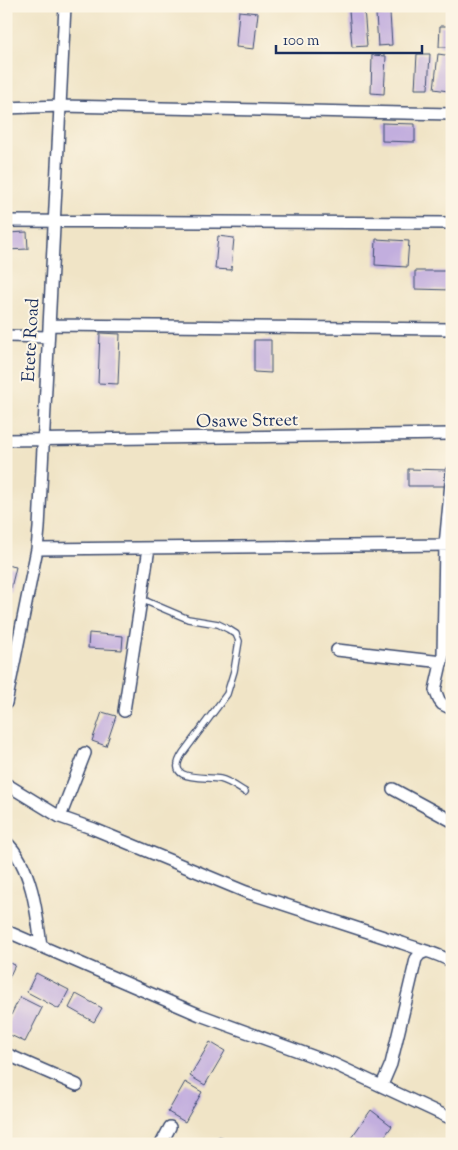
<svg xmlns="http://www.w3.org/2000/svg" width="458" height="1150" font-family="'Sorts Mill Goudy',serif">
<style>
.building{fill:#c2aede}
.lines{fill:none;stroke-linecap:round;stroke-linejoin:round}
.lane-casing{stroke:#3b4a6e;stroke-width:8}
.street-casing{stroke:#3b4a6e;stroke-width:14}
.lane{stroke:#fff;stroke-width:5.5}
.street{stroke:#fff;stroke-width:11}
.labels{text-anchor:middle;stroke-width:4;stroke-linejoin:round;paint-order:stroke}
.street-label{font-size:18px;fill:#1b2f5e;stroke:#fcf5e5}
</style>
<rect width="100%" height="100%" fill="#fcf5e5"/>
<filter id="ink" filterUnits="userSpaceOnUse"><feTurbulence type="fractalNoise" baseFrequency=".02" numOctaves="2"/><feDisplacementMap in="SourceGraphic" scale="10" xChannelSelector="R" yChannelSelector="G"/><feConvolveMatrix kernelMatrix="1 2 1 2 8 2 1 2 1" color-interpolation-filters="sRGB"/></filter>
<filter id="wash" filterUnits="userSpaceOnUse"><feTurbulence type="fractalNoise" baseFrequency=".0096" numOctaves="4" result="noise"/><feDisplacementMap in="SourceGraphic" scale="20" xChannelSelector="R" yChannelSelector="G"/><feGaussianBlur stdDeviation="1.12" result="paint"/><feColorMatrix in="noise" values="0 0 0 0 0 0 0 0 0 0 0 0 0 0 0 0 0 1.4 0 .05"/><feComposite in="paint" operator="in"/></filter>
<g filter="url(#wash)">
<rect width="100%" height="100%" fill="#f0e4c6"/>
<g id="blocks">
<path class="building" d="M364,8L367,46L352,47L349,10Z
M239,11L258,13L254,49L236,47Z
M390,13L392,45L378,46L376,14Z
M440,26H452V47H439Z
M417,54H430L428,89H415Z
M438,54L452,56L448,91L434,89Z
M372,55L386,56L384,94L371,93Z
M382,123L415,124V142L382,141Z
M27,232L28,249L6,250V233Z
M218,236L234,238L231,270L215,269Z
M376,239L409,241L407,267L375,265Z
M415,271H452V290L415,289Z
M100,333L120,334L118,384L98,383Z
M254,340H271V373L254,372Z
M408,469L449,470V486H408Z
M6,565L16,567L11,588L6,587Z
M89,633L123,636L122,650L88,648Z
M102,712L116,716L106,746L92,741Z
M6,961L15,965L6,984Z
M36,973L69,990L59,1009L27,992Z
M76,994L102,1008L94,1022L69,1008Z
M20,997L42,1008L25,1042L6,1033V1025Z
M210,1042L225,1051L205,1085L190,1076Z
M185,1082L202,1092L185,1122L168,1112Z
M371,1110L392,1126L379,1144H358L351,1138Z"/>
</g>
</g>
<g filter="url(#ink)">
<use href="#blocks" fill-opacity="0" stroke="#3b4a6e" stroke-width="1"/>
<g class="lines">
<g class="lane-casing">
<path id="lane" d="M141,599L188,619L218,624L228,629L236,634L239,641L234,671L227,694L183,753C163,783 205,776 220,779C229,781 237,787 245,792
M220,1140L229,1144"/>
</g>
<g class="street-casing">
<path id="street" d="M6,108L60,106L452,114
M6,221L452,223
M49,325L452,329
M6,336L48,337
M6,440L452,434
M452,472L445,545L443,655L435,690L439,700L442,704L452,709
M37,549L452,545
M337,650L442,662
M6,703L37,549L39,528L65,6
M124,711L149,548
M6,784L60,817L94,829L246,892L402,943C420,950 436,952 452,962
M393,789L452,821
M60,817L85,753
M6,842C32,866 37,913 41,947
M6,931L200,1015L334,1064L452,1119
M6,1054L77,1085
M382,1085L391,1064L416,959L420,954L425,952
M161,1144L170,1127"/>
</g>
<use href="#lane" class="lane"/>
<use href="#street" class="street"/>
</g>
</g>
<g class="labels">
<g class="street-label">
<text transform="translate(30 340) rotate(-87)" y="6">Etete Road</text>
<text transform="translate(247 420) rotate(-1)" y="6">Osawe Street</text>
</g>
</g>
<rect width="458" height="1150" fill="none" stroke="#fcf5e5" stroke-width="25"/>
<path d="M276 45v8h146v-8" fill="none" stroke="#1b2f5e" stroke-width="2.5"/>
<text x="283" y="45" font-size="15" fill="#1b2f5e" stroke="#fcf5e5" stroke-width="4" paint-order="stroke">100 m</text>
</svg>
